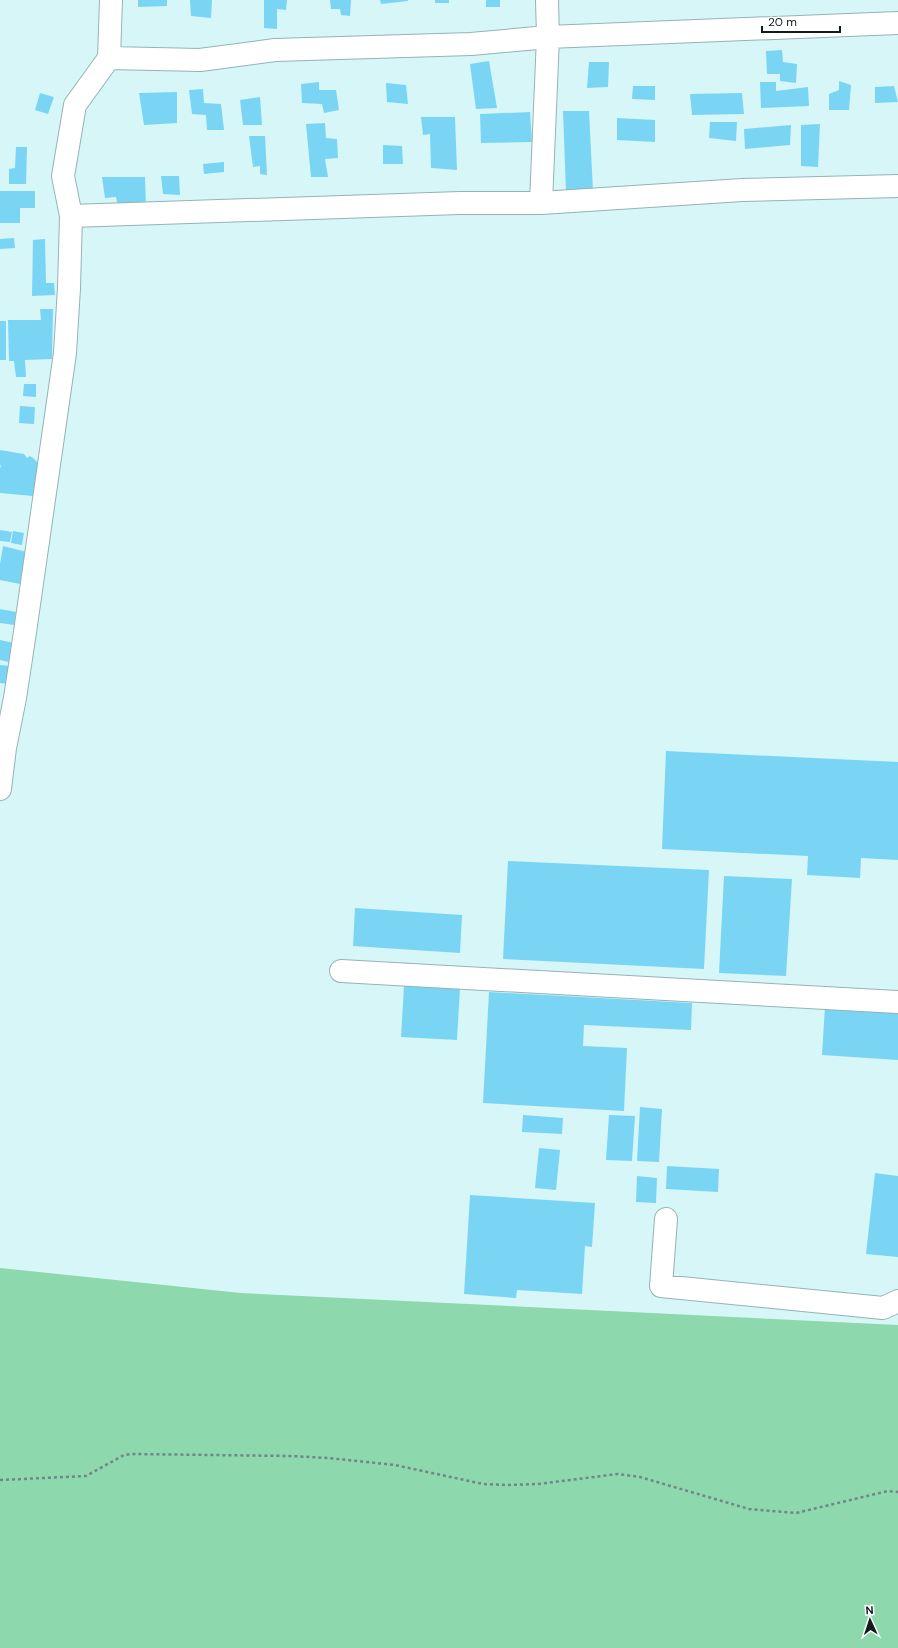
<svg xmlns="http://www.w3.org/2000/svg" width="898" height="1648" font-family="'DM Sans',sans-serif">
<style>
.green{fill:#8ed8ad}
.building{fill:#7ad5f5}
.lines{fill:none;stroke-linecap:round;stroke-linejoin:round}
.minor-casing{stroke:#95b3b5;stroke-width:24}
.path{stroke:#718687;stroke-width:2.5;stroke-dasharray:3 3;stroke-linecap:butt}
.minor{stroke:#fff;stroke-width:22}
</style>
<rect width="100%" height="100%" fill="#d7f6f8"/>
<path class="green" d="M0,1268L241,1293L898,1325V1648H0Z"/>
<path class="building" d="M138,0H167V6L138,7Z
M190,0H212L211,18L191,16Z
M264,0H287L286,10L277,9V29L264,28Z
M330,0H351L350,16L341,15L340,9H331Z
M380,0H408V1L381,4Z
M435,0H449V3H435Z
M486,0H500V7H486Z
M782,50L783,62L797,64L796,83L780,81V74H767L766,51Z
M489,61L497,108L476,109L470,64Z
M589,62H609L608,87L587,88Z
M839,81L851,85L849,110H829V94L839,90Z
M319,82V90H336L339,110L324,113L322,104L302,103L301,84Z
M760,82H776V91L808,87L809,106L761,108Z
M386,83L406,85L408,104L387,102Z
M633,86H655V100L632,99Z
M894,86L898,102L875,103V87Z
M203,89L204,103L221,104L224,130H207L206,115L192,114L189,90Z
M177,92V123L144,125L139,93Z
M40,93L54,97L48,114L35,110Z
M742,93L744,114L692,115L690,94Z
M260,97L262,125H243L240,100Z
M563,111H589L593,191L566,192Z
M530,112L532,142L481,143L480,114Z
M421,117H455L457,170L431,168L430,134L423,135Z
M617,118L655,120V142L617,140Z
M710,122H737L736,141L709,138Z
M325,123L326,138L337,139L338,158L325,159L328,177H311L306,124Z
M820,124L818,167L801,166V125Z
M791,125L790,145L745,149L744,129Z
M249,136H265L267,175L260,174V166L253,167Z
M383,145L402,146L403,164H383Z
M16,147H27L26,184H9V169L15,168Z
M224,162V172L204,174L203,164Z
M161,176H179L180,195L163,194Z
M102,177H145L146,207H118L116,197L105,198Z
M0,191H35V208H20V223H0Z
M14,238L15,248L0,249V239Z
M45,239L46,283H54L55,295L32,296L33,240Z
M40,309H53L52,359L25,360L26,377H16L14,361H9L8,320H41Z
M0,321H6V360H0Z
M24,384H36V397L23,396Z
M20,406L35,407L34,424L19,423Z
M0,450L24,454L27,458L30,456L33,458L40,465L33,496L0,493V468L1,466L0,465Z
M0,530L12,532L10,542L0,541Z
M13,531L24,533L22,545L11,543Z
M3,546L27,552L20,584L0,580V564Z
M0,609L16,612L14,625L0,623Z
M0,640L14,643L10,664H8V662L0,660Z
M0,665L11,666L8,684L0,683Z
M666,751L898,762V860L861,858L860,878L807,875L808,856L662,849Z
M508,861L709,870L704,969L503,959Z
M724,876L792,879L786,976L719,973Z
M355,908L462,915L460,953L353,946Z
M404,986L460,988L457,1040L401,1037Z
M489,992L692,1003L691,1030L584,1025L583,1046L627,1048L624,1111L483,1103Z
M825,1006L898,1011V1060L822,1055Z
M640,1107L662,1109L659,1162L637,1161Z
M523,1115L563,1118L562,1134L522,1132Z
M609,1115L635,1116L632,1161L606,1160Z
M539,1148L560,1150L556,1190L535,1188Z
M667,1166L719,1169L718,1192L666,1189Z
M875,1173L898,1176V1257L866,1254Z
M637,1176L657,1178L656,1203L636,1202Z
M470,1195L595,1203L592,1247L585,1246L582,1294L517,1290L516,1298L464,1294Z"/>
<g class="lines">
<g class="minor-casing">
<path id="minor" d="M109,58L200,60L275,50L471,44L548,37L547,0
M541,203L548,37L898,23
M71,216L460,203H541L742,190L898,186
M0,789L5,748L15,698L25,632L65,353L69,288L71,216L63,176L75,105L109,58L111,0
M341,971L898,1002
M666,1219L661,1286L883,1308L898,1301"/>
</g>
<path class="path" d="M0,1480L86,1476L124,1455L132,1454L291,1456L328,1458L395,1465L483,1484L506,1485L538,1484L618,1474L640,1477L749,1509L796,1513L888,1491L898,1492"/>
<use href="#minor" class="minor"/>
</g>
<g transform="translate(870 1620) rotate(357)" stroke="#ffffff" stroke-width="3" paint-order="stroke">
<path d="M0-3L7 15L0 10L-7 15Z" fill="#101c1c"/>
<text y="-6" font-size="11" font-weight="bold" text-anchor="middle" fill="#101c1c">N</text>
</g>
<path d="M762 26v6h78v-6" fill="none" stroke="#101c1c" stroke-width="2"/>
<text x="768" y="26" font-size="12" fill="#101c1c" stroke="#ffffff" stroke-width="3" paint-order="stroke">20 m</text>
</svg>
